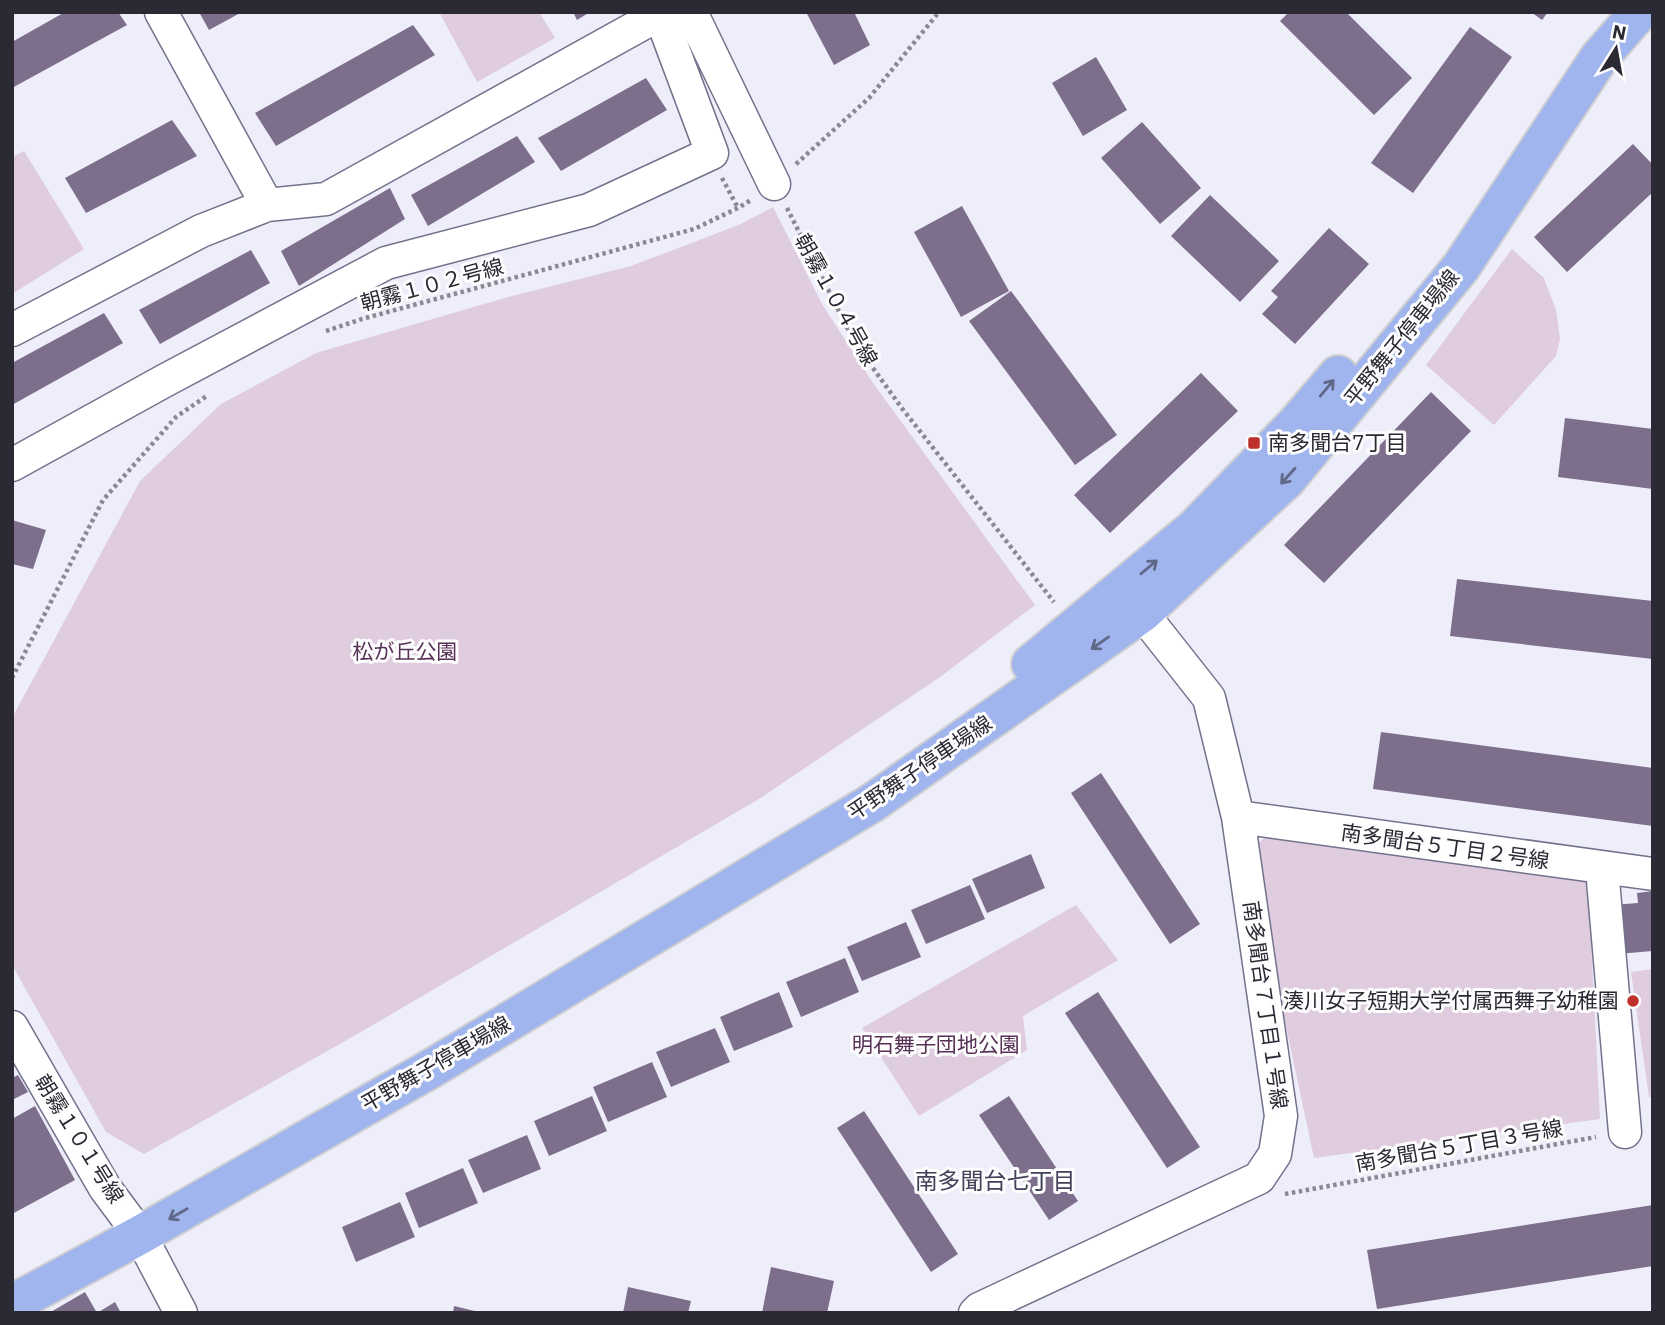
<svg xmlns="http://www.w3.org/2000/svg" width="1665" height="1325" font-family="'IBM Plex Sans','Noto Sans JP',sans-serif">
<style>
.green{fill:#dfccde}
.building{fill:#7d6e8c}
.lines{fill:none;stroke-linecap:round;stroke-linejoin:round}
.minor-casing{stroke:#73728c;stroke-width:35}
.major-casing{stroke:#d0d0d2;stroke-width:42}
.path{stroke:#898994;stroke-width:4.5;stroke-dasharray:3.5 3.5;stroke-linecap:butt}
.minor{stroke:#fff;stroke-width:32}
.major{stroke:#a0b4ed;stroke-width:38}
.oneway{stroke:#5f6887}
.poi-dot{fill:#be302b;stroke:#fdfdfd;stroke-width:2.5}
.labels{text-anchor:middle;stroke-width:6;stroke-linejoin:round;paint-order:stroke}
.street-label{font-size:21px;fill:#2a2934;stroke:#fdfdfd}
.poi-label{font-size:21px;fill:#2a2934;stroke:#fdfdfd;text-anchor:start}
.park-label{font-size:21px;fill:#573156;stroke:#fdfdfd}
.neighbourhood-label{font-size:23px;fill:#424159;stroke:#fdfdfd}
</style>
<rect width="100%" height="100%" fill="#eeeefa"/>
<path class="green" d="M439,12H539L555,38L477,82Z
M24,151L84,249L12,294V157Z
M773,207L822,304L873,383L1035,605L940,677L759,799L361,1032L144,1154L106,1132L12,965V718L140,481L221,404L316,353L508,297L631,266L741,224Z
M1512,249L1544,278L1556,310L1560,339L1556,356L1494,425L1426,365Z
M1268,834L1588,879L1600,1119L1314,1158L1249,853Z
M1076,905L1118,960L1023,1016L1027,1050L919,1116L862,1028Z
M1653,969V1097H1649L1631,972Z"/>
<path class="building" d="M65,12H118L127,25L12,88V42Z
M199,12H242L209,30Z
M573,12H590L577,20Z
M806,12H854L870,45L834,65Z
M1289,12H1346L1412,78L1374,115L1280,21Z
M1531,12H1548L1542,20Z
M413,25L435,55L276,146L255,113Z
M1470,27L1512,57L1413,193L1371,163Z
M1096,57L1127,110L1083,136L1052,83Z
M646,78L667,110L561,171L538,138Z
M172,120L197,156L86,213L65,178Z
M1142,122L1201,188L1160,224L1101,158Z
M517,136L535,162L428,226L411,195Z
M1633,144L1653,165V192L1567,272L1534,237Z
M390,188L405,219L299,286L281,251Z
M1210,195L1279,261L1240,302L1171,236Z
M962,206L1009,291L961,317L914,232Z
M1329,228L1369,264L1295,344L1262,314L1278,297L1271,291Z
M251,250L270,283L160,344L139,310Z
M1011,291L1117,435L1075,465L969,321Z
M104,313L123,343L12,405V363Z
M1201,373L1238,411L1110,533L1074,495Z
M1431,392L1471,431L1324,583L1284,545Z
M1565,418L1653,429V489L1558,477Z
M12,520L46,530L33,569L12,564Z
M1457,579L1653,601V659L1450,636Z
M1381,732L1653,768V826L1373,789Z
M1101,773L1200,924L1170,944L1071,793Z
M1031,854L1045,888L987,913L972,879Z
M970,885L985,919L926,944L911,910Z
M1653,891V951L1617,954L1612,905L1638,903L1637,893Z
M906,922L921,957L862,981L847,947Z
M845,958L859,992L801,1017L786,982Z
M779,992L793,1027L734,1051L720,1017Z
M1098,992L1200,1147L1167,1168L1065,1013Z
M715,1028L730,1062L671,1087L656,1052Z
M652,1062L667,1097L608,1122L593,1087Z
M18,1075L28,1092L12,1100V1078Z
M592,1096L607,1131L549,1156L534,1121Z
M1009,1096L1078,1201L1049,1220L979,1115Z
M35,1106L75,1180L12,1214V1119Z
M864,1111L958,1254L931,1272L837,1128Z
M527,1135L541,1169L483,1193L468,1160Z
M463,1168L478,1203L419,1228L405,1193Z
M400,1202L415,1237L356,1262L342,1227Z
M1653,1205V1266L1377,1309L1367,1250Z
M771,1267L834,1281L827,1313H762Z
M628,1287L691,1301L688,1313H623Z
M85,1292L97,1313L115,1302L121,1313H49Z
M454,1306L479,1312V1313H453Z"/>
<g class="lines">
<g class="minor-casing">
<path id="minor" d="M161,12L267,205
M691,12L774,184
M12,330L201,231L267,205L326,199L660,14L712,153L589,210L386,263L164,381L12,465
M1238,817L1653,874
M1602,869L1625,1132
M12,1027L105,1188L140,1235L181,1313
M975,1313L979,1309L1259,1178L1275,1154L1281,1116L1238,817L1209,698L1142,613L1124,599"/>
</g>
<g class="major-casing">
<path id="major" d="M1031,664L1194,529L1296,424L1338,375
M12,1304L140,1235L432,1068L872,803L1142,613L1287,479L1461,267L1599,58L1639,12"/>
</g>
<path class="path" d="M796,164L869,98L939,12
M722,178L738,208
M787,208L855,343L901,407L1054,602
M326,331L362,319L694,229L738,208L751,200
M12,678L103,500L176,417L208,395
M1285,1194L1596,1137"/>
<use href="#minor" class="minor"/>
<use href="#major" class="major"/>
</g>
<defs><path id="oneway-shaft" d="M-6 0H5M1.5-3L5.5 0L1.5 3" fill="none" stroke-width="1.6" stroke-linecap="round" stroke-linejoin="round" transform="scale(1.75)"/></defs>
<g class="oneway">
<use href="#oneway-shaft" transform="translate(1327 388) rotate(-50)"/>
<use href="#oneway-shaft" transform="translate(1288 476) rotate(132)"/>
<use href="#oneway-shaft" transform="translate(1149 567) rotate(-40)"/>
<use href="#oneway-shaft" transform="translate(1100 643) rotate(145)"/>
<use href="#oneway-shaft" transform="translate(178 1214) rotate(150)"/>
</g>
<g class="poi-dot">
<rect x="1247" y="436" width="14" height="14" rx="3.5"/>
<circle cx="1633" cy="1001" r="7"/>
</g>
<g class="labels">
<g class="street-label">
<text transform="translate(432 285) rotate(-15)" y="7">朝霧１０２号線</text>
<text transform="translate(836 300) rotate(61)" y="7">朝霧１０４号線</text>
<text transform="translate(1402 338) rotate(-51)" y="7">平野舞子停車場線</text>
<text transform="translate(920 768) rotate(-34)" y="7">平野舞子停車場線</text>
<text transform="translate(1445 847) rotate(8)" y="7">南多聞台５丁目２号線</text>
<text transform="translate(1265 1005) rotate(82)" y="7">南多聞台７丁目１号線</text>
<text transform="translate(436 1064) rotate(-30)" y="7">平野舞子停車場線</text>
<text transform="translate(79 1139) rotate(58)" y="7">朝霧１０１号線</text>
<text transform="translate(1459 1146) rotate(-10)" y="7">南多聞台５丁目３号線</text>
</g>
<g class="poi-label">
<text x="1268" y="450">南多聞台7丁目</text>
<text x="1619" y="1008" text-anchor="end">湊川女子短期大学付属西舞子幼稚園</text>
</g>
<g class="park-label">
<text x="405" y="659">松が丘公園</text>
<text x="936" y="1052">明石舞子団地公園</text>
</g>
<g class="neighbourhood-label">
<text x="995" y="1189">南多聞台七丁目</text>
</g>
</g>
<rect width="1665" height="1325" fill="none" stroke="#2a2934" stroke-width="28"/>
<g transform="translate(1616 49) rotate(11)" stroke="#fdfdfd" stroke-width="5" paint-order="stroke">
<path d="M0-5L12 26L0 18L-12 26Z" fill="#2a2934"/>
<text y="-10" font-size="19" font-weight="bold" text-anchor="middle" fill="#2a2934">N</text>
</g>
</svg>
